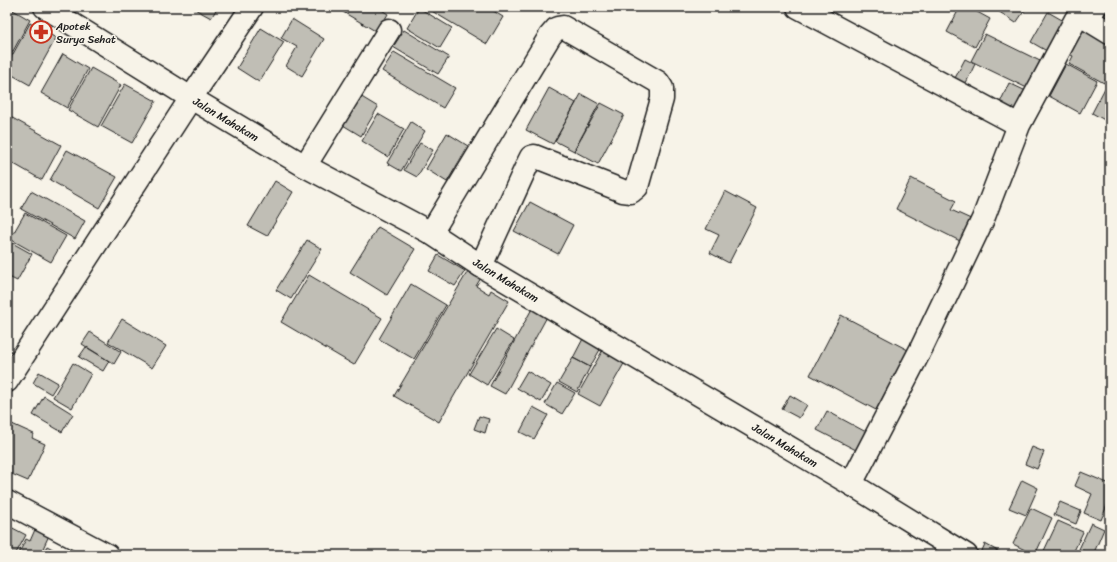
<svg xmlns="http://www.w3.org/2000/svg" width="1117" height="562" font-family="Sriracha,sans-serif">
<style>
.building{fill:#c0beb5;stroke:#1c1c1c}
.lines{fill:none;stroke-linecap:round;stroke-linejoin:round}
.lane-casing{stroke:#1c1c1c;stroke-width:14}
.street-casing{stroke:#1c1c1c;stroke-width:25}
.secondary-casing{stroke:#1c1c1c;stroke-width:25}
.primary-casing{stroke:#1c1c1c;stroke-width:25}
.lane{stroke:#f7f3e8;stroke-width:11}
.street{stroke:#f7f3e8;stroke-width:22}
.secondary{stroke:#f7f3e8;stroke-width:22}
.primary{stroke:#f7f3e8;stroke-width:22}
.labels{text-anchor:middle;stroke-width:3;stroke-linejoin:round;paint-order:stroke}
.poi-label{font-size:11px;fill:#1c1c1c;stroke:#f7f3e8;text-anchor:start}
.street-label{font-size:11px;fill:#1c1c1c;stroke:#f7f3e8}
</style>
<rect width="100%" height="100%" fill="#f7f3e8"/>
<filter id="ink" filterUnits="userSpaceOnUse"><feTurbulence type="fractalNoise" baseFrequency=".025" numOctaves="2"/><feDisplacementMap in="SourceGraphic" scale="8" xChannelSelector="R" yChannelSelector="G"/><feConvolveMatrix kernelMatrix="1 2 1 2 8 2 1 2 1" color-interpolation-filters="sRGB"/></filter>
<g filter="url(#ink)">
<path class="building" d="M191,7H218L211,18Z
M346,7H377L388,14L377,32L343,12Z
M425,7H487L503,17L487,44Z
M960,7H968L990,19L975,47L947,32Z
M992,7H1027L1016,23Z
M1107,7H1110V25L1100,18Z
M419,8L452,28L440,48L407,28Z
M13,10L30,20L7,62V21Z
M1048,12L1069,24L1052,54L1031,42Z
M292,19L324,39L302,76L286,66L297,47L281,38Z
M30,23L56,38L30,85L7,72V65Z
M1078,24L1110,42V72L1104,83L1069,64L1073,56L1063,51Z
M261,28L284,42L259,82L237,68Z
M404,30L449,57L438,74L393,47Z
M985,34L1040,61L1027,88L971,61Z
M394,52L455,88L443,108L382,71Z
M63,54L88,69L67,108L41,93Z
M965,59L975,64L965,85L954,80Z
M1066,64L1097,81L1080,113L1049,96Z
M91,68L121,85L98,127L68,110Z
M1009,83L1026,91L1014,115L998,107Z
M125,84L156,101L132,143L101,126Z
M549,88L576,103L553,144L526,130Z
M1105,88L1110,91V123L1092,113Z
M355,93L378,107L361,136L338,122Z
M581,94L599,104L574,151L555,141Z
M601,103L624,115L598,164L574,151Z
M378,114L404,129L388,157L362,141Z
M7,115L61,145L42,180L7,160Z
M411,122L425,131L401,171L387,163Z
M447,133L468,146L447,182L426,169Z
M420,143L433,150L417,177L404,170Z
M67,150L117,177L99,208L50,180Z
M911,178L956,201L951,210L973,220L962,242L896,209Z
M275,181L293,192L267,236L248,226Z
M31,191L85,221L75,239L21,209Z
M725,191L757,208L729,263L710,253L719,235L706,229Z
M530,202L573,225L558,254L514,231Z
M25,213L66,236L51,262L10,239Z
M378,227L415,249L387,295L350,272Z
M7,240L32,254L17,281L7,276Z
M307,240L322,249L291,299L276,290Z
M438,255L465,271L455,286L429,271Z
M471,266L484,273L476,286L489,294L491,290L509,301L439,422L394,396Z
M309,275L382,318L354,365L281,322Z
M411,284L446,305L414,359L379,339Z
M534,305L549,313L505,394L490,386Z
M841,315L908,350L876,410L810,375Z
M122,319L166,346L152,368L108,342Z
M496,329L514,340L487,385L469,374Z
M587,331L605,341L590,367L573,358Z
M90,332L121,352L114,364L82,344Z
M86,347L109,361L103,371L79,357Z
M604,348L626,360L600,406L578,394Z
M573,358L590,367L577,392L559,382Z
M73,363L91,374L72,408L53,397Z
M527,371L551,385L541,402L517,388Z
M39,372L58,383L51,394L33,383Z
M557,383L575,393L562,414L545,404Z
M790,395L807,405L799,418L782,409Z
M44,396L73,414L62,432L33,415Z
M533,407L548,415L534,439L520,432Z
M827,411L866,432L856,450L817,430Z
M479,416L489,419L485,433L474,429Z
M12,424L34,434L32,438L45,444L28,481L7,472V436Z
M1032,447L1044,452L1037,469L1025,464Z
M1081,472L1110,484V498L1101,520L1084,513L1092,494L1075,486Z
M1022,480L1038,488L1026,515L1009,508Z
M1060,502L1081,511L1076,524L1054,515Z
M1031,508L1052,518L1035,555L1013,544Z
M1058,521L1083,532L1072,555H1042Z
M1091,523L1104,529L1093,555L1079,549Z
M7,525L26,535L15,555H7Z
M37,525L51,531L40,555H18L26,539L30,541Z
M985,544L1005,555H980Z
M47,546L64,555H42Z"/>
<g class="lines">
<g class="lane-casing">
<path id="lane" d="M1092,22L1102,7"/>
</g>
<g class="street-casing">
<path id="street" d="M798,7L1019,125
M305,166L389,30
M431,233L550,36L557,28L563,27L658,82L662,88V99L637,187L631,192L623,191L534,156L531,157L528,163L481,266
M7,381L191,98
M851,484L921,349L983,219L1019,125L1076,19L1082,18L1087,19L1110,33
M7,502L107,555"/>
</g>
<g class="secondary-casing">
<path id="secondary" d="M191,98L252,7"/>
</g>
<g class="primary-casing">
<path id="primary" d="M45,7L191,98L305,166L431,233L481,266L851,484L966,555"/>
</g>
<use href="#lane" class="lane"/>
<use href="#street" class="street"/>
<use href="#secondary" class="secondary"/>
<use href="#primary" class="primary"/>
</g>
</g>
<defs>
<g id="pharmacy-ring" transform="scale(1.15)"><circle r="9.5" fill="#f7f3e8" stroke="#c8321e" stroke-width="1.5"/><path d="M-2-6h4v4h4v4h-4v4h-4v-4h-4v-4h4Z" fill="#c8321e"/></g>
</defs>
<g fill-rule="evenodd">
<use href="#pharmacy-ring" x="41" y="32"/>
</g>
<g class="labels">
<g class="poi-label">
<text x="56" y="30">Apotek<tspan x="56" dy="13">Surya Sehat</tspan></text>
</g>
<g class="street-label">
<text transform="translate(226 119) rotate(31)" y="4">Jalan Mahakam</text>
<text transform="translate(506 280) rotate(31)" y="4">Jalan Mahakam</text>
<text transform="translate(785 445) rotate(31)" y="4">Jalan Mahakam</text>
</g>
</g>
<rect width="1117" height="562" fill="none" stroke="#f7f3e8" stroke-width="24"/>
<rect x="12" y="12" width="1093" height="538" fill="none" stroke="#1c1c1c" stroke-width="1.5" filter="url(#ink)"/>
</svg>
